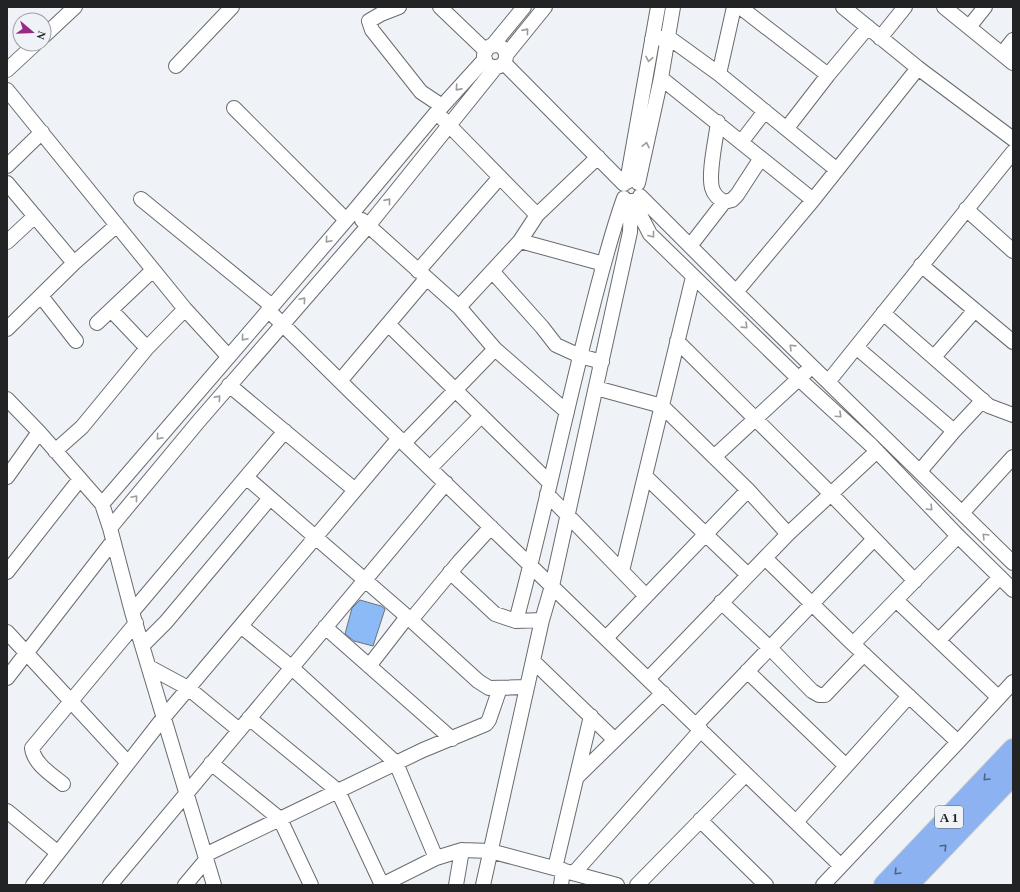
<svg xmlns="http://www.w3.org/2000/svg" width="1020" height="892" font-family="Georgia,serif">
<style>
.building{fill:#8bbaf6;stroke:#6e7175}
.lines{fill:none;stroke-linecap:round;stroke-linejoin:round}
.minor-casing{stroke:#686b6f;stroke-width:16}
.highway-casing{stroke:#cecfcf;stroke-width:22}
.minor{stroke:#fff;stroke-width:14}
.highway{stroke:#8cb2f1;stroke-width:20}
.oneway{stroke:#9c9c9d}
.oneway2{stroke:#526381}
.labels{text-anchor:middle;stroke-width:3;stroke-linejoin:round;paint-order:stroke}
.shield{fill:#eff3f7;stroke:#606164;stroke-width:1}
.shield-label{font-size:13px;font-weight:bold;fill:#222325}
</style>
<rect width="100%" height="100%" fill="#eff3f7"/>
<path class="building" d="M360,600L381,606L385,609L373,646L354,641L345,634L352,608Z"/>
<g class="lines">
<g class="minor-casing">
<path id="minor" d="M399,7L381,14L369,21L372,30L421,92L442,106
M440,7L486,51
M740,7L828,75
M843,7L918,68L1013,139
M944,7L1013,63
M969,27L985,7
M44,36L75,7
M880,38L905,7
M652,39L668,37L719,74L837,170
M484 56a11 11 0 1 1 22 0a11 11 0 1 1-22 0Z
M492,46L524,7
M1002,54L1013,40
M506,55L545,7
M504,63L624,184
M176,66L232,7
M7,70L35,44
M719,74L734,7
M661,78L813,200
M7,90L185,309L228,356
M234,108L346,220
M442,118L537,215
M718,122C716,139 708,173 712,188C714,195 718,198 724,202
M787,128L828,75L868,27
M742,141L765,111
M7,166L42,132
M627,182L658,7
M7,183L74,263
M638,183L661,78L673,7
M640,196L736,292L1013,563
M141,199L272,306
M633,201L650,234L799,379L871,445L958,536L1013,590
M966,209L1013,251
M362,220L459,307L495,349L567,412
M520,241L604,264
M7,242L35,216
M690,246L724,202L732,200L737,195L761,158
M921,265L1013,342
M418,271L500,177
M492,271L542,327L556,345L580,356L602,362
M736,292L813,200L918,68
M41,296L76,341
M459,307L520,241L537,215L598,157
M268,310L351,392L841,866
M883,313L989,406L1013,415
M97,323L153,270
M388,324L550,483
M7,329L74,263L117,225
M677,341L831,494L915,581
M856,347L954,431
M147,348L185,309
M934,357L975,310
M340,381L426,279
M828,382L1013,152
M229,385L355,490
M596,388L662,406L748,490L788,534
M7,399L39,432L102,504L110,528L132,612L214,885
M404,443L495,349
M55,451L82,427L147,348L111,310
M714,457L806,372
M430,468L481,416
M920,471L954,431L983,400
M645,476L748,575
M7,477L39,432
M246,477L411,620L478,681L489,688L527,687
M547,494L646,596
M102,504L354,211L436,113L485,59
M962,513L1013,457
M110,528L198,422L368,226L496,67
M765,558L853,644L958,742
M622,571L693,277
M7,572L80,479
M450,572L495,614L516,621L542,620
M896,600L998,697
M721,602L770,648L812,691L819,695H825L864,654
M132,612L285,431
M411,620L459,562L491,527
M516,621C543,520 564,418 590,317C600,277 610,237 624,198
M241,626L291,667L396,763L436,858
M325,627L452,739
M7,632L128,763
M606,638L748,490
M939,640L1000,577
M853,644L958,536
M143,645L166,622L270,498
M533,661L615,740
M369,666L407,617
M149,667L188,688L239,730
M747,671L846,766
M7,678L113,541
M648,679L788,534L877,451
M249,718L338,791L382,885
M696,725L874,539
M211,763L280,819L311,885
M577,777L663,693
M63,784C51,774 34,764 32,748L136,623
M7,811L58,853
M700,820L766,885
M796,822L909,696
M205,855L423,750L486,724L489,720L500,688
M555,868L591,716
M574,873L701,730
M33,885L164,717L399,438
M110,885L446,483
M185,885L206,860
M382,885L436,858L462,850L490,851L617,885
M456,885L462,850
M483,885L542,620L552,586L630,232L631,201
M561,885L563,870
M637,885L746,774
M823,885L958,742L1013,682"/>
</g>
<g class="highway-casing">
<path id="highway" d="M884,885L1013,749
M908,885L1013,775"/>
</g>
<use href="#minor" class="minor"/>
<use href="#highway" class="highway"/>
</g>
<defs><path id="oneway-chevron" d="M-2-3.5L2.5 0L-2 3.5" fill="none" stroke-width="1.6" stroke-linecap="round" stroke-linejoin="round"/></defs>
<g class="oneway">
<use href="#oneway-chevron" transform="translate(526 31) rotate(-51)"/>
<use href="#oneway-chevron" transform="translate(649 59) rotate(100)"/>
<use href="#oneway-chevron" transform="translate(458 88) rotate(132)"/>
<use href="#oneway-chevron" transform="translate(646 145) rotate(-78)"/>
<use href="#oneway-chevron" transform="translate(388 201) rotate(-51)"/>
<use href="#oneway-chevron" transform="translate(652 235) rotate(52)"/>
<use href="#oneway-chevron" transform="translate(328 240) rotate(131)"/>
<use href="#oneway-chevron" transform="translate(303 300) rotate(-49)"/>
<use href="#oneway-chevron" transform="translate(745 326) rotate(44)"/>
<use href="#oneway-chevron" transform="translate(244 338) rotate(131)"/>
<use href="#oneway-chevron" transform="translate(792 347) rotate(-136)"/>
<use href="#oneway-chevron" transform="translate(218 398) rotate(-49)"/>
<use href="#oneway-chevron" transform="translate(839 415) rotate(43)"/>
<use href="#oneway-chevron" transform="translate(159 437) rotate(131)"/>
<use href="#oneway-chevron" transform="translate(135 498) rotate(-50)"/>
<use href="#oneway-chevron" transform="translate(930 508) rotate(46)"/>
<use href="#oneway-chevron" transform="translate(985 536) rotate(-135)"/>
</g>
<g class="oneway2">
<use href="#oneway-chevron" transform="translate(986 778) rotate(134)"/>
<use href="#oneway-chevron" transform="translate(944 847) rotate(-46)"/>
<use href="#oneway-chevron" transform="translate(897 872) rotate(134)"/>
</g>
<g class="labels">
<rect class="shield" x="935" y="806" width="28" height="22" rx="3"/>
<g class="shield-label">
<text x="949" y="822">A 1</text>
</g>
</g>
<rect width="1020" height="892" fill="none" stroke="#222325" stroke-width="16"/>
<g transform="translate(32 32) rotate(109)"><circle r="19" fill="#eff3f7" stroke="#9da0a3"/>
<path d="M0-3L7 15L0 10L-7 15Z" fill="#992987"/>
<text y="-6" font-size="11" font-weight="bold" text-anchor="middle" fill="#222325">N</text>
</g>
</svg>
